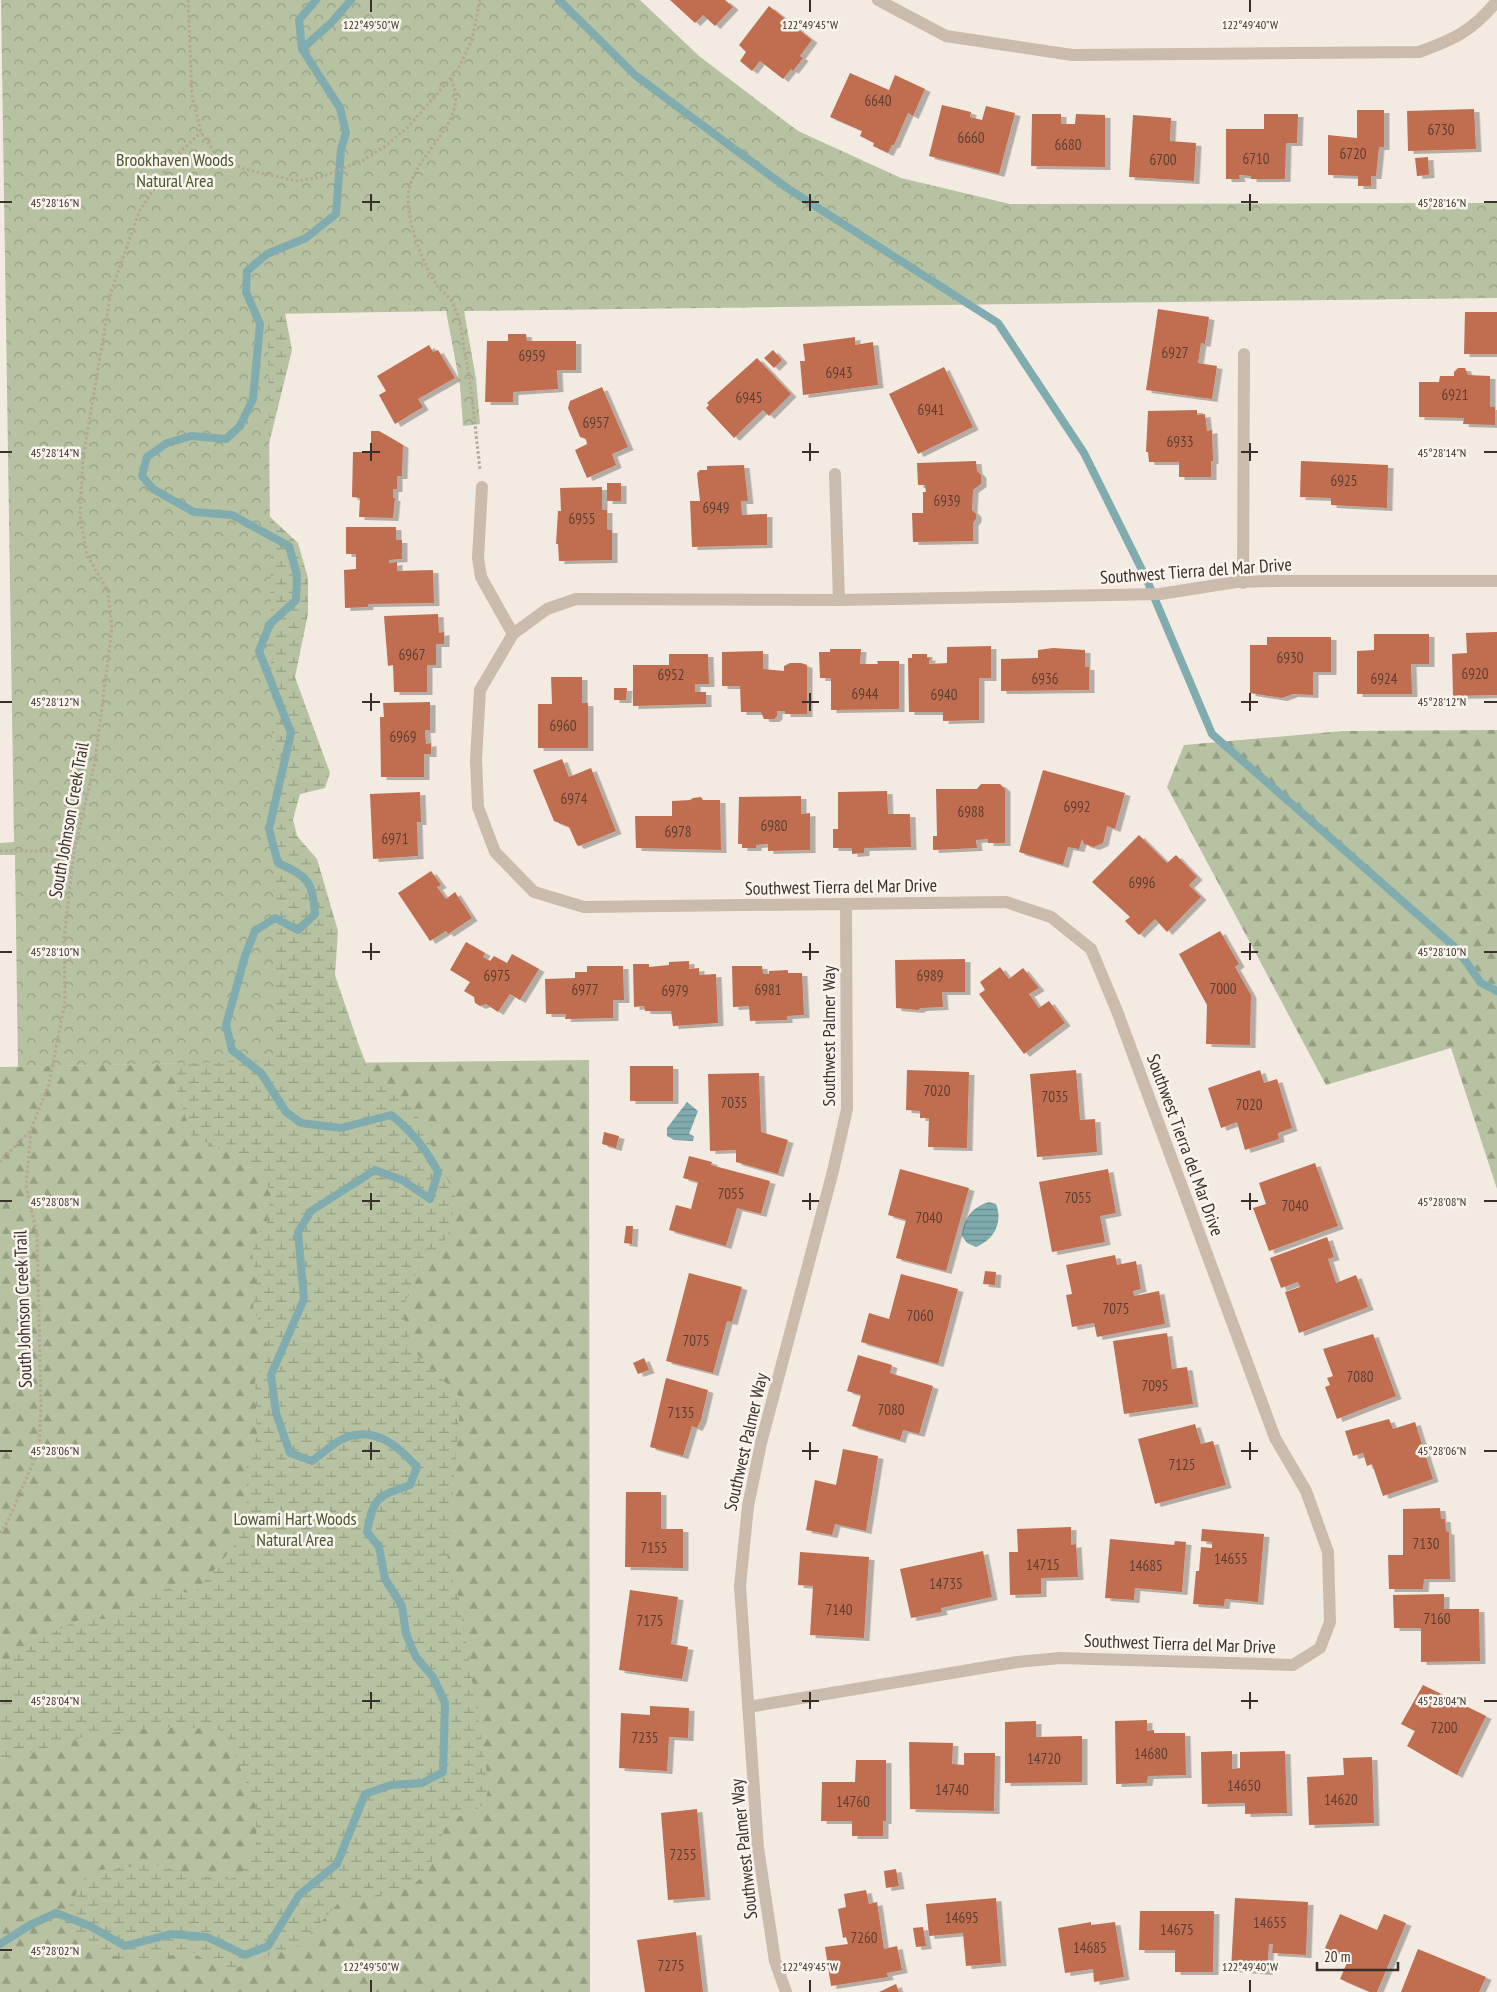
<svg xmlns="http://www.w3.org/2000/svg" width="1497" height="1992" font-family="'PT Sans Narrow',sans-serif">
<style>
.forest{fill:url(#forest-firs)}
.wetland{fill:url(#wetland-marsh)}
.park{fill:url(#park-crowns)}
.water{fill:url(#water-rules)}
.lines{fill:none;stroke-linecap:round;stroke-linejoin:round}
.stream{stroke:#80acaf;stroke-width:8}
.building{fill:#c16d50;filter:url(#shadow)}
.path{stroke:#b7a597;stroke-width:3;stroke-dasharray:2.5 2.5;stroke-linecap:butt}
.lane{stroke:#cbbbad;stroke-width:12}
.street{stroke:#cbbbad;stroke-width:12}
.ticks{fill:none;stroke:#39302b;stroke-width:2}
.labels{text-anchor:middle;stroke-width:5;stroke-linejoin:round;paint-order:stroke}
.number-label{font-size:15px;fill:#5b3f34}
.park-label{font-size:18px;fill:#485730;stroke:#faf4ed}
.street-label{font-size:18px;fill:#39302b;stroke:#faf4ed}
.ticks-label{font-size:12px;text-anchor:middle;fill:#39302b;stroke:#faf4ed;stroke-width:5;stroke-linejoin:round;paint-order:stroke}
</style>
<defs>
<pattern id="forest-firs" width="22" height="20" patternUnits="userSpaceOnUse" patternTransform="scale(1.25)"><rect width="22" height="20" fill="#b6c2a1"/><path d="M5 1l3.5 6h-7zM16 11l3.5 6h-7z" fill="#959e83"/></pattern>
<pattern id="wetland-marsh" width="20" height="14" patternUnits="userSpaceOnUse" patternTransform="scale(1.25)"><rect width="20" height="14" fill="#b6c2a1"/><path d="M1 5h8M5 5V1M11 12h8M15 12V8" fill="none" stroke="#959e83"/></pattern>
<pattern id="park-crowns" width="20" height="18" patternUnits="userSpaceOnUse" patternTransform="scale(1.25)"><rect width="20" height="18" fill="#b6c2a1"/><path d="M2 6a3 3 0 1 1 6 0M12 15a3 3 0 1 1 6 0" fill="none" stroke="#959e83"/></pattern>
<pattern id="water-rules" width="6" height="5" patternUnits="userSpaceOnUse" patternTransform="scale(1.25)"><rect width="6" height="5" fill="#80acaf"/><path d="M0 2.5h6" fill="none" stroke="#6a8c8f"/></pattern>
<filter id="shadow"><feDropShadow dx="5.5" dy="3" stdDeviation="0" flood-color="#0004"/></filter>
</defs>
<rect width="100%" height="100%" fill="#f3eae1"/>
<path class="forest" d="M1497,730V1189L1451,1048L1326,1085L1167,787L1184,745L1343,731Z
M589,1060L590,1992H0V1067L275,1061L330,1063Z"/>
<path class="wetland" d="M282,297L292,350L263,468L267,514L298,543L308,578V614L295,677L330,773L325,788L300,794L293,819L297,836L317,859L338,931L335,975L358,1043L371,1076L415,1110L456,1198L448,1236L415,1275L402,1311L412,1349L461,1398L447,1564L459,1598L489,1785L485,1804L446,1823C424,1895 412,1892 342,1899L300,1945L225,1972L190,1951L139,1963L102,1952L65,1932V1914L86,1875L99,1870L153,1864L191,1875L231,1879L243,1871L257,1841L255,1805L229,1740L218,1729L155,1727L84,1737L0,1761V1669L19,1648L83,1618L123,1620L155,1586L194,1594L234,1546L247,1503L246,1469L257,1436L255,1381L270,1353L253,1306L257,1288L252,1253L256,1235L267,1225L271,1190L251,1164L191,1135L176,1087L178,1071L189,1061L110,471Z"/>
<path class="park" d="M1,0H640L699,56L798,131L901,178L1010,204L1497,203V298L464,311L476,379L480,424L463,426L460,385L446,311L268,314L275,1061L18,1067L15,855H0V843L14,842Z"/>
<path class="water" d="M687,1102L698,1111L689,1134L694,1136L693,1141L674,1140L667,1136V1128Z
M989,1202L996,1204C1003,1222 995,1239 976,1247L967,1243L962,1236C964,1218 972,1207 989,1202Z"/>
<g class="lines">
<path class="stream" d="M559,0L635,75L787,188L998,323L1084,453L1146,578L1212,734L1457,949L1481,983L1497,991
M302,49L331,23L351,0
M0,1944L30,1925L56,1913L90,1926L125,1946L171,1934L207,1937L245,1955L268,1946L299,1895L337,1864L365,1794L391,1785L422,1783L443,1772L445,1703L433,1677L416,1657L406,1634L402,1606L385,1579L379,1547L367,1532C373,1497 378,1496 410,1485L417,1467C399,1447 377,1427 347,1437C335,1441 322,1454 312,1461L290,1453L276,1413L271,1375L304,1299L298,1232L311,1211L375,1170L402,1180L430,1199L438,1172C426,1149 412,1131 391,1115L341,1128L301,1123L286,1112L261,1073L232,1050L226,1025L245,956L255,931L275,918L298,930L315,914C312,881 309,877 278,863L269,829L291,733L259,651L270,624L296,600L297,575L289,546L232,515L194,512L153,489L142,476L147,457L167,443L191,436L226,439L240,426L253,399L260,324L246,292L247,271L267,254L306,238L336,214L341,149L346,133L340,108L302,49L299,20L316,0"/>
</g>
<path class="building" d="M670,0H725L733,7L715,26L703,15L695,23Z
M769,6L812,40L800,56L803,58L793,71L791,69L783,79L760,61L752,71L740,61L746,52L739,45Z
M850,73L889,90L895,75L925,89L913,116L908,113L894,145H892L888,153L873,146L874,143L860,136L862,131L830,117Z
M942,105L971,112L970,117L982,120L986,106L1015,113L999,174L929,156Z
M1474,109L1476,149L1408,151L1407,111Z
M1357,110H1384V147H1379L1376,176H1371V186H1358V176L1328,175V135L1357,138Z
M1032,114H1061V124H1075L1076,114L1105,115V167L1031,166Z
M1264,114H1298L1297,143H1286L1285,179H1251V176L1239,175L1240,179H1226V129H1264Z
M1133,115L1171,118L1170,141L1196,143L1194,181L1129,177Z
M1428,157L1429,175L1417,176L1415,158Z
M1158,309L1209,317L1205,344L1201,343L1198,363L1217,366L1212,399L1146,390Z
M1465,312H1497V354H1464Z
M508,334H526L527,341H576V370H557L558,389L513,392V402H485L487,341H508Z
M855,337V345L873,342L878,385L803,395L800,361H805L803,344Z
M429,345L433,352L438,350L455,378L418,399L423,407L395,424L379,395L386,391L377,376Z
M773,350L782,360L774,368L764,358Z
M757,358L791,394L769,416L763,410L734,438L706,408L709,405L707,403Z
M944,367L973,427L918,454L889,394Z
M1458,368H1465L1468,375L1490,376V407H1495V425L1463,424L1464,418L1419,417V382H1439L1440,376H1454V372Z
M602,387L628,447L612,454L616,465L587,478L575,450L587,444L586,439L580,437L568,408L570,401Z
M1197,410V415L1205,414L1207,431L1212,430L1213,461H1211V477H1179V462H1149L1148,452H1146L1148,411Z
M371,431H379L403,445L402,476H397V489H393V498H395L393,518L359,517L360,498L352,497L353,452H371Z
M976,461L977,471L981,475V484L973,490L972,510L976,514V519L973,523V541L913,542L912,513H923V492H926L925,485H918L917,463Z
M1301,461L1388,465L1387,508L1331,505V498L1300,497Z
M744,465L748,501H741L742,515L767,514V545L692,547L690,501H700L697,473L700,470H707V466Z
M607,483H621V501H607Z
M602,487V510H607V530H612V560L559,561L558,544H556L558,511H561L560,488Z
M346,527H396V540H402V559L389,560V563L397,562V571L433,570L434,603L368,604V607L345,608L344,570L356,569V554H346Z
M438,614L439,633L444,632V644H436V665H427V692H394L393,665L388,666L384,616Z
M1497,632V695L1453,696L1452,654L1467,653L1466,633Z
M1374,634H1429V664H1411L1412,694H1357V651L1374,650Z
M1267,637H1331V672H1313V695L1293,694L1282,698L1250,693V645H1267Z
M991,646V678H979V720L943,721V712H909L908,658H912V654H927V658L930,657L929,664L947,663V647Z
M1053,648L1085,650V667H1089V690L1001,691V659L1038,658V650Z
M830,649H861L860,664H878L877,661H899V709L831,710V678H820L819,652H830Z
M763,651V669L784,671V666L790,663H801L807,665V714H785V711H777V716L774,719H764L761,712H741L740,686H722V652Z
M669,654H708L709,684H695V692H706V704L633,706V665H669Z
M551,677H582V703H588V748H538V704H552Z
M614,688H627L626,700H614Z
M430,702V730H425L426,744L431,743V754H424V777H381L380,717H384L383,703Z
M562,759L569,777L591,768L616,831L579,846L577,845L569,827L554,821L533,770Z
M1043,770L1125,793L1115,829L1107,826L1103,843L1094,847L1084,844L1082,839L1079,849L1068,847L1063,865L1019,852Z
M981,784H1000L1005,789V843H988V839L976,840L977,848L933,850V836H937L936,789H977Z
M887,791L888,814H910L911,847L864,848V853L852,854V848H833V829H838V792Z
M420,792L421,822H417L418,856L373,859L370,794Z
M801,796V814L810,813V850L768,851V844L756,845V848H742V844H738L739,797Z
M701,797L703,800H720L721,850L636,848L635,816H672V801L690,800L693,798Z
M1139,835L1167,863L1176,855L1197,877L1189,885L1201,897L1167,932L1155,919L1139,935L1125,921L1130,917L1092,882Z
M431,871L441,885L437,887L446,899L455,892L472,918L448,934L446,931L430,941L398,893Z
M1220,931L1239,964L1235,967L1251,995L1250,1045L1206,1044L1207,1005L1179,954Z
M466,942L485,953L483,957L490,961L494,956L507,963L512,954L539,969L520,1000L510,994L498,1012L486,1004L480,1006L475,1003L474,997L464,991L470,982L450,970Z
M965,959V992H942L943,1007L921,1008L918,1010L896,1008L895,960Z
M689,961V969L699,968V975L716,974L718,1023L673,1026L671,1011H645L644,1006L634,1007L633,964H649V967L669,965V962Z
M587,966H623L624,1000H613V1018L565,1019L566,1014H546L545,979L575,978V972H587Z
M732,966H762L763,974H769V971L788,970V973H802L804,1015L787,1016V1020L750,1021L749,1006L733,1007Z
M1000,967L1009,979L1023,968L1039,988L1029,994L1039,1008L1049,1001L1065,1023L1024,1054L979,994L985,990L980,982Z
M630,1066H673V1101H630Z
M907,1070L969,1072L967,1148L928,1147L929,1118H920V1111L906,1110Z
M1076,1070L1080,1120L1095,1119L1097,1152L1037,1157L1030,1074Z
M1260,1070L1264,1083L1277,1079L1292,1128L1278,1133L1279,1139L1245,1150L1237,1122L1221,1128L1208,1088Z
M759,1073L761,1132L788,1140L778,1174L736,1162V1150L710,1151L708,1074Z
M604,1132L619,1136L616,1148L602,1144Z
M689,1156L712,1162L711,1165L770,1181L761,1214L737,1208L726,1246L669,1230L676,1205L691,1209L698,1182L683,1178Z
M1315,1163L1338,1226L1269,1251L1253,1208L1266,1204L1259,1183Z
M900,1169L969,1188L946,1271L896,1258L906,1220L888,1215Z
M1108,1169L1116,1213L1100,1216L1105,1242L1052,1252L1039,1182Z
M626,1226H633L632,1244L624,1243Z
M1327,1237L1334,1257L1328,1259L1336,1283L1356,1275L1368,1307L1299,1333L1285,1292L1300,1287L1298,1282L1281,1288L1270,1258Z
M1115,1255L1117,1265L1136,1261L1141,1289L1133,1291L1134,1296L1159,1291L1165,1324L1097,1337L1094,1323L1072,1327L1066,1295L1072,1294L1066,1265Z
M985,1271L996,1272L995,1285L983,1284Z
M689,1273L742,1287L732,1322L727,1321L713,1373L666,1361Z
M901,1274L958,1289L938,1364L861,1342L869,1313L889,1319Z
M1167,1333L1172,1369L1187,1367L1193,1404L1124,1414L1113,1341Z
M1373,1334L1396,1396L1337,1419L1325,1387L1330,1385L1327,1378L1333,1376L1323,1349Z
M858,1355L892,1365L890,1373L933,1386L919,1434L903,1430L900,1440L852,1426L861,1395L847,1391Z
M644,1358L649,1370L638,1374L633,1363Z
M666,1378L708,1390L701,1420L697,1428L692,1426L683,1456L650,1447Z
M1389,1419L1393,1429L1415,1422L1433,1479L1383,1496L1372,1464L1367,1466L1363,1453L1353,1456L1345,1431Z
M1195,1424L1201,1444L1213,1441L1226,1485L1155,1504L1138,1439Z
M843,1449L878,1456L866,1531L835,1524L832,1535L806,1530L815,1480L836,1485Z
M626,1492H661V1529H683V1568L625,1567Z
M1440,1508L1441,1519H1445L1446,1531L1449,1532L1450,1579H1424L1423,1589H1389L1388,1555H1403V1509Z
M1071,1527V1545L1076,1544L1078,1577L1041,1578V1594L1010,1595L1009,1552H1018L1017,1529Z
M1202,1529L1264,1534L1258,1602L1225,1599L1224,1606L1193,1604L1196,1571H1199L1201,1547L1212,1548V1542L1201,1541Z
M1110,1539L1174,1545L1175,1541L1186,1542L1182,1592L1135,1588L1134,1600L1105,1598Z
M983,1551L992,1597L941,1608L942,1612L911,1618L900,1569Z
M800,1552L869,1557L864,1638L810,1635L813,1586L798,1585Z
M630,1590L678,1597L671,1644L688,1647L682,1679L619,1670Z
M1444,1594V1609H1479L1480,1661L1421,1662V1628H1394L1393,1595Z
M1423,1685L1486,1716L1457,1775L1407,1746L1415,1731L1401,1724Z
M650,1706L689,1708L688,1738L669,1737L667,1771L619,1768L621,1713L650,1715Z
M1147,1720V1731L1154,1730V1733H1185L1186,1775L1148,1776L1147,1783L1116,1784L1115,1721Z
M1036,1721V1737L1082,1736V1782L1005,1783V1722Z
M909,1742L953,1743L952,1764L964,1765V1753H995L994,1811L910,1809Z
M1232,1751V1769L1240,1768V1752L1285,1751L1287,1813L1245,1814V1803L1202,1804L1201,1752Z
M1372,1757L1374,1823L1309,1825L1307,1777L1344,1775L1343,1758Z
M856,1760H886V1821H883V1836H852V1821H821L822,1782H855Z
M697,1809L705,1897L668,1900L661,1813Z
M896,1869L899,1886L886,1888L884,1871Z
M866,1890L869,1904L877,1902L884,1949L897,1946L902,1970L887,1973L888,1977L831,1986L825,1947L848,1944L846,1937L843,1938L838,1909L846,1907L844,1894Z
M996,1898L1001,1963L966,1966L963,1933L929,1936L926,1904Z
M1235,1898L1308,1902L1306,1955L1272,1953L1273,1944H1269L1267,1972L1231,1969Z
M1140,1911H1214L1213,1972H1175V1950H1139Z
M1340,1914L1377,1930L1384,1914L1406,1923L1377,1992H1370L1340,1979L1349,1958L1325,1948Z
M1091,1922V1925L1115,1922L1124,1977L1094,1982L1093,1969L1065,1973L1058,1928Z
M923,1927L926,1946L916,1947L913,1928Z
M696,1932L703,1992H645L637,1940Z
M1418,1949L1486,1977L1479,1992H1401Z
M896,1984L899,1992H879Z"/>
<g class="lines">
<path class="path" d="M188,0L192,96L201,132L218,157L244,169L297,181L321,177L362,161L384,147L408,127L457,71L472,40L480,0
M451,79C472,121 416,151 409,190C404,216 423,266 438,287C443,293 450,297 453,304C460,317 462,333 464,348C472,388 475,428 480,469
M0,851H74
M0,1162L31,1130
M0,1533L8,1521L39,1449L41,1406L37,1234L26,1186L31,1129L49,1084L65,1002L64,939L74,851L95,762L112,628L108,591L87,555L80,516L83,458L111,292L139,212L172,160L201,132"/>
<path class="lane" d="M1243,583L1244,354"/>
<path class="street" d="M878,0L946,36L1072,55L1419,52C1455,39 1472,31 1497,1
M835,474L839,600
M482,487L478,558L481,577L513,634
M748,1707L1017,1662L1060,1658L1293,1665L1320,1648L1330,1622L1328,1552L1306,1491L1275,1438L1117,1011L1091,949L1051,917L1006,902L584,907L534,892L495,852L478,807L476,760L480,690L513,634L547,609L576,599L839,600L1160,594L1236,582L1275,581H1497
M786,1992L775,1961L758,1848L740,1586L748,1506L761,1443L833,1171L847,1109L846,904"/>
</g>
<path class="ticks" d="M371,0V12M810,0V12M1250,0V12M371,194V211M810,194V211M1250,194V211M0,202H12M362,202H380M802,202H819M1241,202H1258M1484,202H1497M371,443V461M810,443V461M1250,443V461M0,452H12M362,452H380M802,452H819M1241,452H1258M1484,452H1497M371,693V711M810,693V711M1250,693V711M0,702H12M362,702H380M802,702H819M1241,702H1258M1484,702H1497M371,943V960M810,943V960M1250,943V960M0,952H12M362,952H380M802,952H819M1241,952H1258M1484,952H1497M371,1193V1210M810,1193V1210M1250,1193V1210M0,1201H12M362,1201H380M802,1201H819M1241,1201H1258M1484,1201H1497M371,1442V1460M810,1442V1460M1250,1442V1460M0,1451H12M362,1451H380M802,1451H819M1241,1451H1258M1484,1451H1497M371,1692V1709M810,1692V1709M1250,1692V1709M0,1701H12M362,1701H380M802,1701H819M1241,1701H1258M1484,1701H1497M0,1950H12M371,1980V1992M810,1980V1992M1250,1980V1992"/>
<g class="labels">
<g class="number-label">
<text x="878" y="106">6640</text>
<text x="1441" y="135">6730</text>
<text x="971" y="143">6660</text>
<text x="1068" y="150">6680</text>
<text x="1353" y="159">6720</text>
<text x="1256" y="164">6710</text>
<text x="1163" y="165">6700</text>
<text x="1175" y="358">6927</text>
<text x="532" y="361">6959</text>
<text x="839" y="378">6943</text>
<text x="1455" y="400">6921</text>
<text x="749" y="403">6945</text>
<text x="931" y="415">6941</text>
<text x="596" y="428">6957</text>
<text x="1180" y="447">6933</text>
<text x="1344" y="486">6925</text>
<text x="947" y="506">6939</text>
<text x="716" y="513">6949</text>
<text x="582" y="524">6955</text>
<text x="412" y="660">6967</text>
<text x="1290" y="663">6930</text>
<text x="1475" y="679">6920</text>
<text x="671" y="680">6952</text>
<text x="1045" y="684">6936</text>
<text x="1384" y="684">6924</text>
<text x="865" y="699">6944</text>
<text x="944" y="700">6940</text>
<text x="563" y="731">6960</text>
<text x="403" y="742">6969</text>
<text x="574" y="804">6974</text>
<text x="1077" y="812">6992</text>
<text x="971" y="817">6988</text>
<text x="774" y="831">6980</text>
<text x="678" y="837">6978</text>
<text x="395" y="844">6971</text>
<text x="1142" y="888">6996</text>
<text x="497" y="981">6975</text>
<text x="930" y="981">6989</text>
<text x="1223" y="994">7000</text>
<text x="585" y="995">6977</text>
<text x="768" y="995">6981</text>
<text x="675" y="996">6979</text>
<text x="937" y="1096">7020</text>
<text x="1055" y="1102">7035</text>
<text x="734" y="1108">7035</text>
<text x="1249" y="1110">7020</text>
<text x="731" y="1199">7055</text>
<text x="1078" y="1203">7055</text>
<text x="1295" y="1211">7040</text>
<text x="929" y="1223">7040</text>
<text x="1116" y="1314">7075</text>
<text x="920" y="1321">7060</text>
<text x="696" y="1346">7075</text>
<text x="1360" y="1382">7080</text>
<text x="1155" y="1391">7095</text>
<text x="891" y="1415">7080</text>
<text x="681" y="1418">7135</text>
<text x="1182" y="1470">7125</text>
<text x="1426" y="1549">7130</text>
<text x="654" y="1553">7155</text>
<text x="1231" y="1564">14655</text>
<text x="1043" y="1570">14715</text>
<text x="1146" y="1571">14685</text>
<text x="946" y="1589">14735</text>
<text x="839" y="1615">7140</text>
<text x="1437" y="1624">7160</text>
<text x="650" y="1626">7175</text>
<text x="1444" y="1733">7200</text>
<text x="645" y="1743">7235</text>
<text x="1151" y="1759">14680</text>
<text x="1044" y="1764">14720</text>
<text x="1244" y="1791">14650</text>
<text x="952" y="1795">14740</text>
<text x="1341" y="1805">14620</text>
<text x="853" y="1807">14760</text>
<text x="683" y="1860">7255</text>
<text x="962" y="1923">14695</text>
<text x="1270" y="1928">14655</text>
<text x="1177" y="1935">14675</text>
<text x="864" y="1943">7260</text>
<text x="1090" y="1953">14685</text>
<text x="671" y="1971">7275</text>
</g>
<g class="park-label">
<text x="175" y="166">Brookhaven Woods<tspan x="175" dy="21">Natural Area</tspan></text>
<text x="295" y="1525">Lowami Hart Woods<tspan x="295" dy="21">Natural Area</tspan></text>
</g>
<g class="street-label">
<text transform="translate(1196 571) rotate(-4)" y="6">Southwest Tierra del Mar Drive</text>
<text transform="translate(69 820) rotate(-80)" y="6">South Johnson Creek Trail</text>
<text transform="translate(841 887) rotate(-1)" y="6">Southwest Tierra del Mar Drive</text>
<text transform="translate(829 1036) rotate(-90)" y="6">Southwest Palmer Way</text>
<text transform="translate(1185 1145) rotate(70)" y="6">Southwest Tierra del Mar Drive</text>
<text transform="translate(23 1309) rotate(-92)" y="6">South Johnson Creek Trail</text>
<text transform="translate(746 1442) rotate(-77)" y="6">Southwest Palmer Way</text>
<text transform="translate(1180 1644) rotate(2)" y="6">Southwest Tierra del Mar Drive</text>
<text transform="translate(744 1849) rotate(-96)" y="6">Southwest Palmer Way</text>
</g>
</g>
<g class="ticks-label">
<text x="371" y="29">122°49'50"W</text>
<text x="810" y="29">122°49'45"W</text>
<text x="1250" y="29">122°49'40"W</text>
<text x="55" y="207">45°28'16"N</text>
<text x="1442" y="207">45°28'16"N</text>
<text x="55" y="457">45°28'14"N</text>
<text x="1442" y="457">45°28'14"N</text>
<text x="55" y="706">45°28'12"N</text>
<text x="1442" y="706">45°28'12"N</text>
<text x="55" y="956">45°28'10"N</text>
<text x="1442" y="956">45°28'10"N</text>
<text x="55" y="1206">45°28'08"N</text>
<text x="1442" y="1206">45°28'08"N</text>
<text x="55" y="1455">45°28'06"N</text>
<text x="1442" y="1455">45°28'06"N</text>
<text x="55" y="1705">45°28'04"N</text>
<text x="1442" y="1705">45°28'04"N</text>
<text x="55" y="1955">45°28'02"N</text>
<text x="371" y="1971">122°49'50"W</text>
<text x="810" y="1971">122°49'45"W</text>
<text x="1250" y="1971">122°49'40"W</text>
</g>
<path d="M1317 1962v8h81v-8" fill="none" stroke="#39302b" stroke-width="2.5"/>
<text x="1324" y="1962" font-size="15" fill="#39302b" stroke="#faf4ed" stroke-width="4" paint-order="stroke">20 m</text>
</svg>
